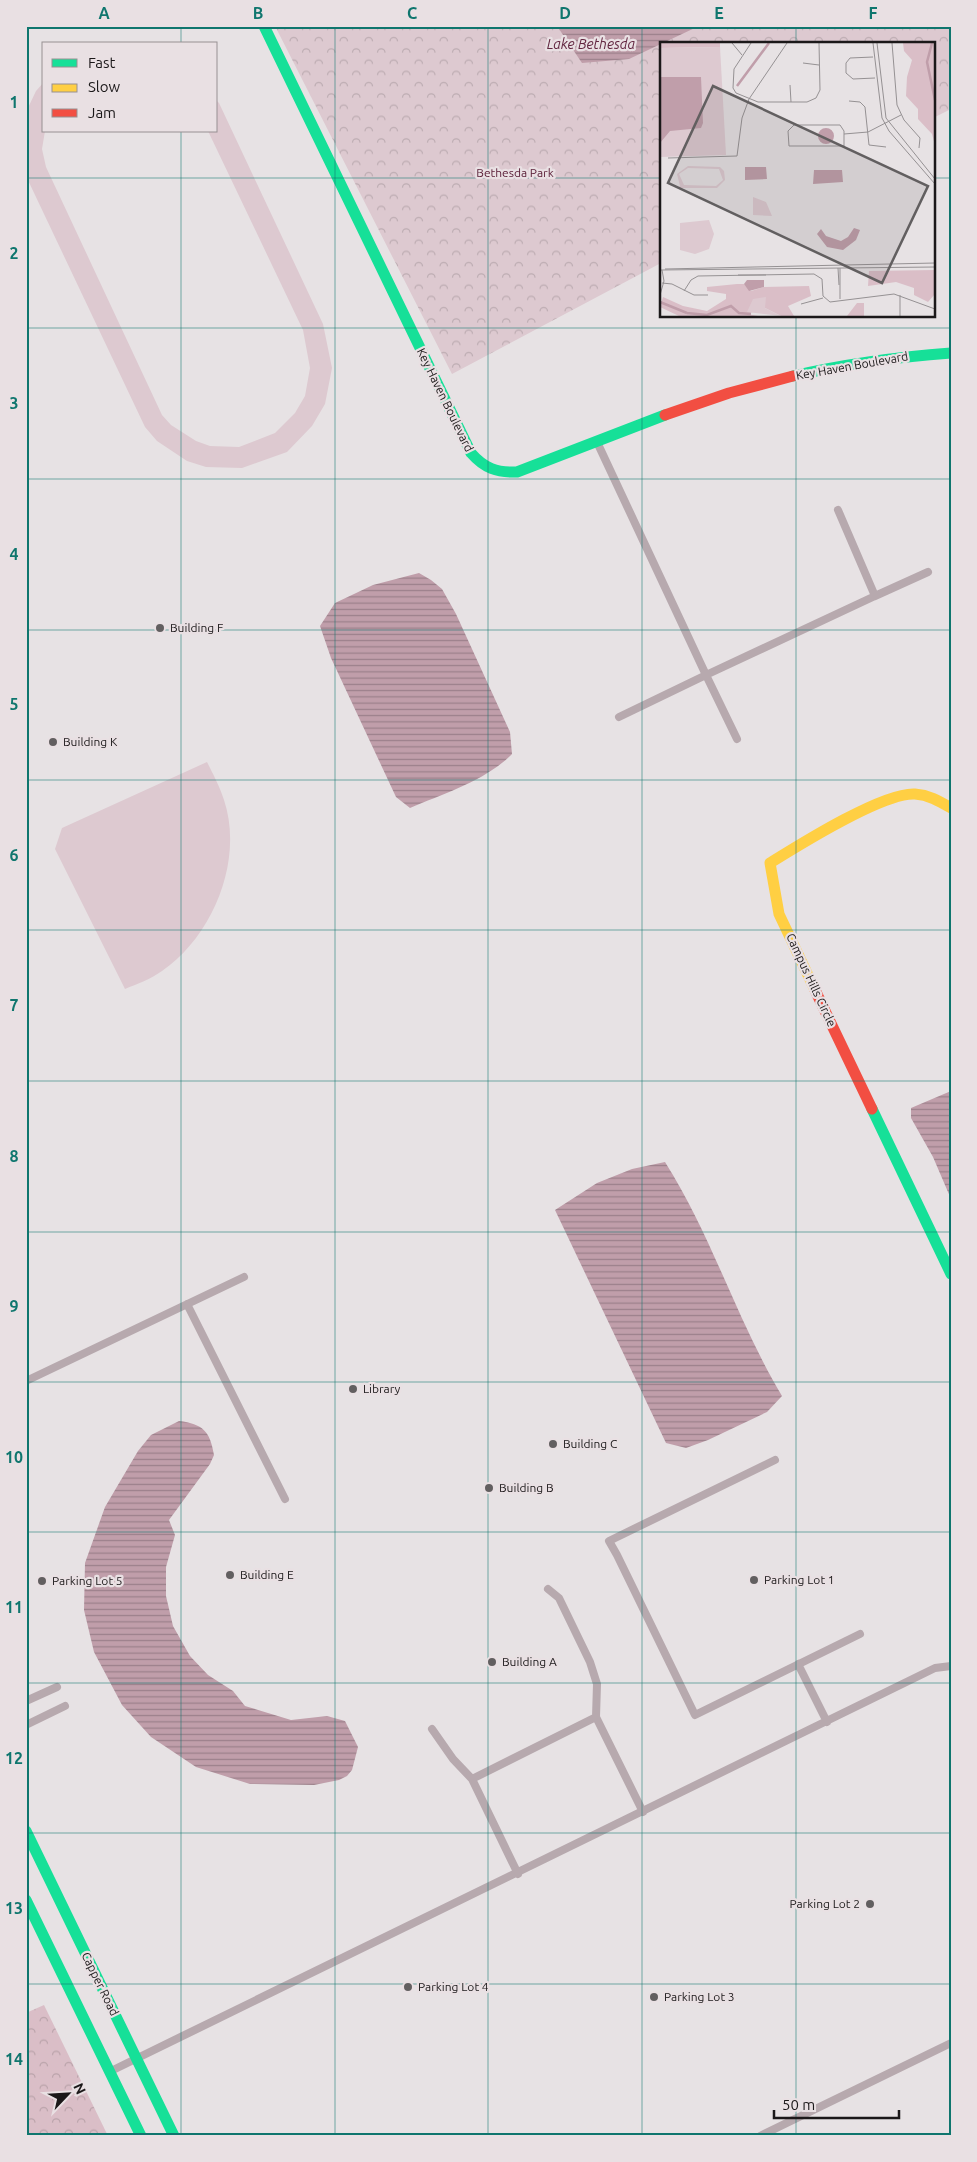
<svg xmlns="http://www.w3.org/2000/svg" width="977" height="2162" font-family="Ubuntu,sans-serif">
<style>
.forest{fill:url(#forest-crowns)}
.park{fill:url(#park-crowns)}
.pitch{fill:#ddc9d0}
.water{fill:url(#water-rules)}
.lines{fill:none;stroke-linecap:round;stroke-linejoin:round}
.lane{stroke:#b7a9ae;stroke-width:8}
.fast{stroke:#16e098;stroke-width:11}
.slow{stroke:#ffcf43;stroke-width:11}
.jam{stroke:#f24e42;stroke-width:11}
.grid{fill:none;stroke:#0f766e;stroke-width:1;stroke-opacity:0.55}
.poi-dot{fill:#625f60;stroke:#e9e0e3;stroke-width:2}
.labels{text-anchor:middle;stroke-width:4.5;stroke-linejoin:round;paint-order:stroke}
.park-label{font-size:12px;fill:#5b2039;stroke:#e9e0e3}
.street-label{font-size:12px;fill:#1b1819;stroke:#e9e0e3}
.poi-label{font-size:12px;fill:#1b1819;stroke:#e9e0e3;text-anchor:start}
.water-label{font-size:14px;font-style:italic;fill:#622640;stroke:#e9e0e3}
.inset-river{fill:none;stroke:#c09eaa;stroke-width:2.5}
.inset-road{fill:none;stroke:#959193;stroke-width:1}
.view{fill:#625f60;fill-opacity:0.15;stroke:#625f60;stroke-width:2.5}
.inset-edge{fill:none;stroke:#1b1819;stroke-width:2.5}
.neatline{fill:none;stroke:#0f766e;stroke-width:2}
.grid-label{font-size:16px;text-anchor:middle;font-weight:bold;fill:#0f766e}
</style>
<defs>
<pattern id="forest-crowns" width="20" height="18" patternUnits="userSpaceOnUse" patternTransform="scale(1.25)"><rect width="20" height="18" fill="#dabec7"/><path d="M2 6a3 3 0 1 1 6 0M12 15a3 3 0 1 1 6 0" fill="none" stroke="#baa3aa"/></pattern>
<pattern id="park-crowns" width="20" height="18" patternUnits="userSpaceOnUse" patternTransform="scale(1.25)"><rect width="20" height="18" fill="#ddc9d0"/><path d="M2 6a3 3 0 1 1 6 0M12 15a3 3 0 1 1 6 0" fill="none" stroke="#bdacb2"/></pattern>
<pattern id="water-rules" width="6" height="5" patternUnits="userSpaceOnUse" patternTransform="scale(1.25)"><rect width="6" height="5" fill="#c09eaa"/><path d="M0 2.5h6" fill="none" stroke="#9b808a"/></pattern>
</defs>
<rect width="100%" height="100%" fill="#e7e2e4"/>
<path class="forest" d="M44,2005L108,2136H26V2013Z"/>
<path class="park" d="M275,26H951V109L933,118V44H661V263L452,374Z"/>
<path class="pitch" d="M44,82L45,131L42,149L46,167L162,415L171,425L196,441L210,446L239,447L275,433L295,413L305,396L310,368L303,330L208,131H216V100L219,103L323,324L332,368L325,404L312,426L287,452L242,468L206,467L187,461L157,441L145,427L26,176V112L36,91Z
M207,762C213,774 220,787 224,800C244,860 213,936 162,971C151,979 137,984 125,989L55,849L62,828Z"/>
<path class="water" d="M557,26H699L629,59L582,63Z
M419,573L431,580L442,589L456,614L510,732L512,754C485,781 445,793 410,808L396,797L331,658L320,626L335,603L373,585Z
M951,1091V1199L933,1157L911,1118V1108Z
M665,1162C712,1236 737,1321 782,1396L767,1412L708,1440L686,1448L666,1443L555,1210L597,1183L632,1169Z
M179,1421C203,1424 210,1431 214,1455L210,1464L169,1520L175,1535L166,1567V1596L173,1626L190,1656L208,1675L233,1691L245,1706L291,1720L327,1716L345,1721L358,1747L352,1770L347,1776L339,1780L314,1785L250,1784L196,1767L151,1737L122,1705L94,1652L84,1610L85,1563L105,1507L138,1451L151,1435Z"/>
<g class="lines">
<path class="lane" d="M597,442L706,675L875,596L838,510
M875,596L928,572
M619,717L706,675L737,739
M187,1304L285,1499
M26,1381L244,1277
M775,1460L609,1541L617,1555L695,1715L860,1634
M548,1589L559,1598L590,1662L597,1684L596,1717
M798,1664L827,1722
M26,1701L57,1687
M26,1725L65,1706
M432,1729L453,1759L472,1779
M518,1874L472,1779L596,1717L643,1812
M111,2071L935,1668L951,1666
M760,2136L951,2043"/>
<path class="fast" d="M264,26L471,453C484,468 497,473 517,472L665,415
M793,376C845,364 897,357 951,353
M872,1109L951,1274
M26,1831L174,2136
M26,1900L141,2136"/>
<path class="slow" d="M815,990L779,914L770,863C799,845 883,792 915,794C929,795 939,801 951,808"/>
<path class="jam" d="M665,415L729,393L793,376
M815,990L872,1109"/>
</g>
<path class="grid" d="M181,26V44M335,26V2136M488,26V2136M642,26V2136M796,26V44M181,131V2136M26,178H661M933,178H951M796,316V2136M26,328H951M26,479H951M26,630H951M26,780H951M26,930H951M26,1081H951M26,1232H951M26,1382H951M26,1532H951M26,1683H951M26,1833H951M26,1984H951"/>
<g class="poi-dot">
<circle cx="160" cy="628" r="5"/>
<circle cx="53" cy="742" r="5"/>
<circle cx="353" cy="1389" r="5"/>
<circle cx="553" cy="1444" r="5"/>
<circle cx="489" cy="1488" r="5"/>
<circle cx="230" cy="1575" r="5"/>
<circle cx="754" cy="1580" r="5"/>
<circle cx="42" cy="1581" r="5"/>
<circle cx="492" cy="1662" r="5"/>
<circle cx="870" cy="1904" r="5"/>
<circle cx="408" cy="1987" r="5"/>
<circle cx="654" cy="1997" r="5"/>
</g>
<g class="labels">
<g class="park-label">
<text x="515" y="177">Bethesda Park</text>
</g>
<g class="street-label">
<text transform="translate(852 366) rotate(-10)" y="4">Key Haven Boulevard</text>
<text transform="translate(445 400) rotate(64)" y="4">Key Haven Boulevard</text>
<text transform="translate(811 980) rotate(65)" y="4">Campus Hills Circle</text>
<text transform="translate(100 1984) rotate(64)" y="4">Capper Road</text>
</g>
<g class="poi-label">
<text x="170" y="632">Building F</text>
<text x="63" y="746">Building K</text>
<text x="363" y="1393">Library</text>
<text x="563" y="1448">Building C</text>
<text x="499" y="1492">Building B</text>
<text x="240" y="1579">Building E</text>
<text x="764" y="1584">Parking Lot 1</text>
<text x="52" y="1585">Parking Lot 5</text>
<text x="502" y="1666">Building A</text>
<text x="860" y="1908" text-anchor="end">Parking Lot 2</text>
<text x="418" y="1991">Parking Lot 4</text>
<text x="664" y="2001">Parking Lot 3</text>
</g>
<g class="water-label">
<text x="591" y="49">Lake Bethesda</text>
</g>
</g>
<g transform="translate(660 42)">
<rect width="275" height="275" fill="#e7e2e4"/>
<path d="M0,1H60V5L0,6ZM243,1H275V103L272,92L258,77V67L246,54L247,35L252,18L244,9ZM275,228V252L268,260L254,253V246L236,240L208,244L209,229ZM77,242H84L91,249L104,245L149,244L151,254L128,264L134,274H121L105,266L87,272L98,274H19L0,265L3,255L23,264L47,269L66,257V252L47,249V245ZM197,261H204V274H175H187Z" fill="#dabec7"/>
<path d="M106,255L105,266L121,274L87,270L93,257Z" fill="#ddc9d0"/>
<path d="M60,5L66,113L0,115V6Z" fill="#ddc9d0"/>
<path d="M28,124L60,125L64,129L65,138L57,146H17L20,144L17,132ZM28,126L59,127L63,138L56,144L24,143L19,132ZM93,155L106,160L112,174L93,173ZM49,178L54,192L49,207L35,212L20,208V181Z" fill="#ddc9d0" fill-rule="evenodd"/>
<path d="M0,35H41L43,81L41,86L10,89L0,101ZM158 94a8 8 0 1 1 16 0a8 8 0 1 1-16 0ZM85,125H106L107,137L85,138ZM154,128H182L183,140L153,142ZM194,186L200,188L196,198L183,208L167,205L157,192L161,187L166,194L181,199L188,195ZM87,238H104V245L89,249L84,242Z" fill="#c09eaa"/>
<path class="inset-river" d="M272,1L267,20L275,58M77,44L109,1M0,260L27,271M27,271L47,273L71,264L79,271L91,272"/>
<path class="inset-road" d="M72,1L82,13M91,1L74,27L73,46L76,51L98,60H147L156,56M213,1L222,76L229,89L275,142M217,1L226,76L275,137M232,1L237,63L244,78L260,96L259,106M213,15L190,16L186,21V31L193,37L215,36M143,21L159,23M130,43L131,60M156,56L160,48L159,1M189,59L200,60L205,65L209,103L226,105M134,83H180L184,89V104H129L128,89ZM184,92L208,90L241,73M8,116L77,114L82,76L89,57L127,1M178,226L179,243M5,227L275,221M0,228L275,225M78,233H106M2,241L12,242L34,253H48M24,249L31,238L38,234L154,232L162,237L163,254L170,260L234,252L275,267M0,253L4,239L2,228M180,257V226M141,262L163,256M240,274V253"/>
<path class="view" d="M53,44L268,144L222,241L8,141Z"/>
<rect width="275" height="275" class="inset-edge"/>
</g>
<rect width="977" height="2162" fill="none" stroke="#e9e0e3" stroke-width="55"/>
<rect x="42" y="42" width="175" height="90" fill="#e9e0e3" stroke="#979092"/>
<rect x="52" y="59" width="25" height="8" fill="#16e098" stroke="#979092"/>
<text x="88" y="68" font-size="15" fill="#1b1819">Fast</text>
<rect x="52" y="84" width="25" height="8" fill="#ffcf43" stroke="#979092"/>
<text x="88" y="92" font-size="15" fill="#1b1819">Slow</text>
<rect x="52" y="109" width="25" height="8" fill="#f24e42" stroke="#979092"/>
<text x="88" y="118" font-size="15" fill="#1b1819">Jam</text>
<g transform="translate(68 2094) rotate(65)" stroke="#e9e0e3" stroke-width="4" paint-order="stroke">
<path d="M0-4L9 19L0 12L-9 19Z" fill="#1b1819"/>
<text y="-8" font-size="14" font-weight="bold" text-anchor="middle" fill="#1b1819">N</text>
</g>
<path d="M774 2110v8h125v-8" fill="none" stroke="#1b1819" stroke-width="2.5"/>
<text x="782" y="2110" font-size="15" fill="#1b1819" stroke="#e9e0e3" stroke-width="4" paint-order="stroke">50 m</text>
<rect x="28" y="28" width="922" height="2106" class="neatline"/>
<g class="grid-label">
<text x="104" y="19">A</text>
<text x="258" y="19">B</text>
<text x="412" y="19">C</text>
<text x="565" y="19">D</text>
<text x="719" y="19">E</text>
<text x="873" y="19">F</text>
<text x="14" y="108">1</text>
<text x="14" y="259">2</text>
<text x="14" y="409">3</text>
<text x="14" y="560">4</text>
<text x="14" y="710">5</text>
<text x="14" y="861">6</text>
<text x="14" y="1011">7</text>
<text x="14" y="1162">8</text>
<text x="14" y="1312">9</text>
<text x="14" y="1463">10</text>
<text x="14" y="1613">11</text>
<text x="14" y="1764">12</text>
<text x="14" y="1914">13</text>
<text x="14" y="2065">14</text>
</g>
</svg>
